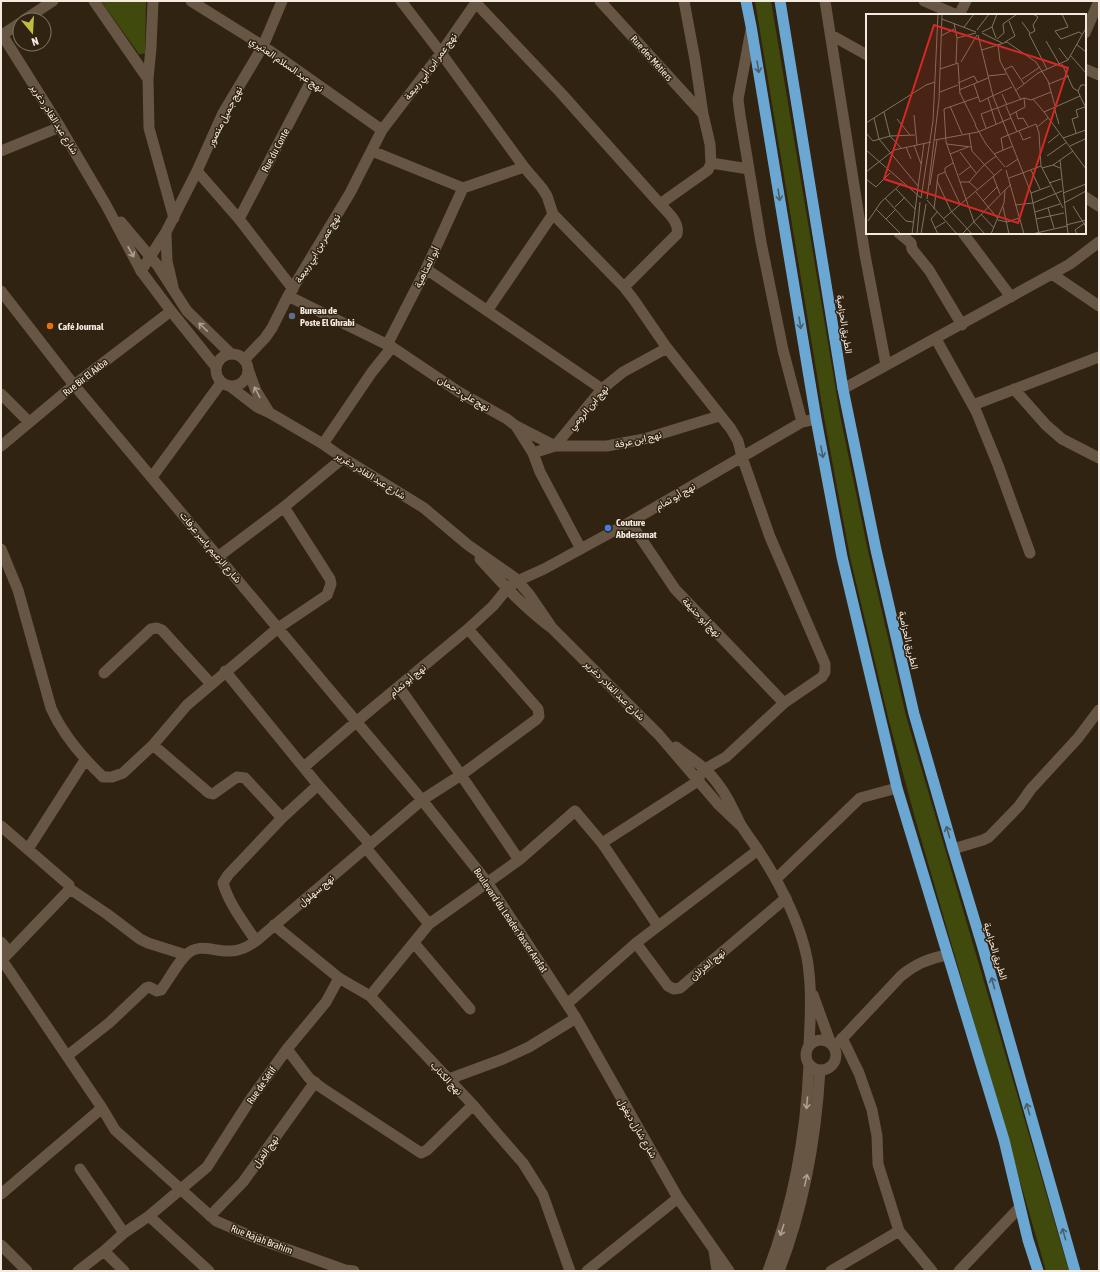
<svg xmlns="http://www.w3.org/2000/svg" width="1100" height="1272" font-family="'Asap Condensed',Vazirmatn,sans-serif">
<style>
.green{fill:#404a0c}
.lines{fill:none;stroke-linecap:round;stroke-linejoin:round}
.minor{stroke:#665643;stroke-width:11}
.secondary{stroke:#665643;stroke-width:11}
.trunk{stroke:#6aa8d3;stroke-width:11}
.oneway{stroke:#4b5f68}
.oneway2{stroke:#ada091}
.service-dot{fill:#5c6f8a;stroke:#312311;stroke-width:1.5}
.food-dot{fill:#e8710a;stroke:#312311;stroke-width:1.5}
.shop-dot{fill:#3f7fe0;stroke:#312311;stroke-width:1.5}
.labels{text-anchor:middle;stroke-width:3;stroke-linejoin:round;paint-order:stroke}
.street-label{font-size:10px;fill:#f4eadf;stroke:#312311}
.poi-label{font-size:10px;font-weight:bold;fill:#f4eadf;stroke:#312311;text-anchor:start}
.inset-road{fill:none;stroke:#7f7363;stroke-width:1}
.view{fill:#d62828;fill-opacity:0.15;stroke:#d62828;stroke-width:2}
.inset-edge{fill:none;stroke:#f4eadf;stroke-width:2}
</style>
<rect width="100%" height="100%" fill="#312311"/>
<path class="green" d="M101,1H146L145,53L142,54H139Z
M755,1H771L840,415L868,551L906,716L1069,1271H1046L915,818L889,721L850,557L824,417Z"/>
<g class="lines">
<path class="minor" d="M94,1L148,79
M153,1L151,48L148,79L149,128L174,218
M191,1L263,46L382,130
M401,1L441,53L524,167L542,188L547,196L553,214L624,287L634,300L667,348L731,429L738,441L742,457L770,537L825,664V672L822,677L784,703L726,757L705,769L700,775L698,781L602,843
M600,1L703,114
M825,1L865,255L886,365
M924,1L957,15
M476,3L560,92L660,204
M959,15L966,1
M24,20L53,1
M751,30L738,99L740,115L761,242L783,350L802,422
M1085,33L1099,1
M2,35L20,23
M831,35L867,55
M1085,69L1099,75
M1,151L60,127
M372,151L463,188L524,167
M711,163L749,169
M197,171L239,219L293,289
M1085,197L1099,206
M239,219L311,81
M166,233L167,261L173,287
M899,233L911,243L912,249L929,270L962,325
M963,233L1011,297
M426,269L602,389
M141,271L166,232L197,171L223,113L263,46L282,1
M1052,274L1099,306
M624,287L677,234C680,222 667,212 660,204L708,170L711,163L710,144L703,114L695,60L684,1
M1,291L74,385L422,800L487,882L576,1018L678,1198L729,1271
M288,296L392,347L459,392L507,419L516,426L533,453L540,472L581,549
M487,311L553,214
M936,339L976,411L998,465L1030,553
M387,345L426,269L463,188
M244,360L265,338L272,328L288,296L350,193L382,130L441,53L477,1
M843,389L1052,274L1070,264L1099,242
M1014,389L1046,425L1062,439L1099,458
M1,394L29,422
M973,405L1099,357
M516,426L555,446
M323,444L372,372L392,347
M1,446L74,385L171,311
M555,446L602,389L623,372L667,348
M533,453L555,446H607L644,439L719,416
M152,477L221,383
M630,522L675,589L784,703
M1,549L18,590L51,708C63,735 82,757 103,777H112L123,773L153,745L187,705L278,628L327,595L331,584L330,579L284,507
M219,556L284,507L343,458
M225,671L318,785L370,844
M104,673L151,629L157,628L162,630L211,684
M153,745L209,793L213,794L237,777L245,778L282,818
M304,767L356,722L468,629L493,606L507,589L515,582L544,569L630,522L802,422L816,419
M1,826L69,885L70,889L1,961
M366,848L429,924
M28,849L85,760
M953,849L983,840L989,837L1019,806L1031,789L1078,738L1099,710
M519,860L575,811L602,843L658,926
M776,879L860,798L897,788
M70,889L107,914L140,939L148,943L186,955
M274,925L339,978L370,996L473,1105L496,1132L523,1163L543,1195L570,1271
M256,941C244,923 229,904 223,883L228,875L282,818L318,785
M1,942L9,952
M414,943L470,1009
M636,943L668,986L674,989L680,988L786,898
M2,960L102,1108L115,1130L216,1221L253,1237L345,1270L354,1271
M370,996L429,924L519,860L461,775L399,687
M567,1004L636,943L758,850
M842,1038L859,1073L872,1110L877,1136L878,1164L899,1231L932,1271
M837,1044L901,976C915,964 929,958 947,955
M287,1049L309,1078L322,1088L421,1153L427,1150L473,1105
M67,1056L109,1023L146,988L149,987L157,991L161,990C168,981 178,962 186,955C199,942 214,952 230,951C240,951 247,947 256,941L422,800L461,775L537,719L539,716L538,709L468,629
M449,1079L503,1059L529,1047L576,1018
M80,1169L124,1233
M1,1194L102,1108
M149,1216L209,1271
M210,1216L243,1182L315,1082
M1,1245L27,1271
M104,1251L124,1271
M714,1251L717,1271
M78,1271L104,1251L124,1233L149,1216L207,1167L250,1100L287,1049L326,1002L339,978
M587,1271L678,1198
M831,1271L899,1231
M959,1271L1020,1207"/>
<path class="secondary" d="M1,33L60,127L106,205L141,271L171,311L216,367
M121,222L158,266L187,311L231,354
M216 370a16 16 0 1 1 32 0a16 16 0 1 1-32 0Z
M248,369L256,391L269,412
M231,387L257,407L270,413L323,444L343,458L424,508L468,545L515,578L529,594L553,629
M480,559C503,584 525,609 553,629L659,735L718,804L740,825
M676,747C687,756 700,763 709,773C719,784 728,798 734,811C737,816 738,821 741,825C746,834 753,842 758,850C780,883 806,933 809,973C812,997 810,1022 809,1046
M813,995L831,1044
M806 1055a15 15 0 1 1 30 0a15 15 0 1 1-30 0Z
M768,1271C794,1203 806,1137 809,1064
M779,1271C804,1207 816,1139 820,1070"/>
<path class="trunk" d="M746,1L751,26L816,419L842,557L897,788L1004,1140L1028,1240L1038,1271
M780,1L843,389L876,550L914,714L953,849L983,948L1075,1271"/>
</g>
<defs><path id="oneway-shaft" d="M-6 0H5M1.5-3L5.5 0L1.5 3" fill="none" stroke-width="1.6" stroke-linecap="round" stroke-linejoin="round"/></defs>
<g class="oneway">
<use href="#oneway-shaft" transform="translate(758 67) rotate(81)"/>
<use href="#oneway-shaft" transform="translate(779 195) rotate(81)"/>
<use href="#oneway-shaft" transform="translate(800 323) rotate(81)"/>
<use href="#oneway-shaft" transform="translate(822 452) rotate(79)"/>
<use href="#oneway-shaft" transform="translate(948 832) rotate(-106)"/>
<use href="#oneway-shaft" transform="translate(993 983) rotate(-106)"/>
<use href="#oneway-shaft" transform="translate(1028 1109) rotate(-106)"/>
<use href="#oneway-shaft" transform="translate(1064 1234) rotate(-106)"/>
</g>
<g class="oneway2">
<use href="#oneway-shaft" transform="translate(131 252) rotate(61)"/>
<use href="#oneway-shaft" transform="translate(203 327) rotate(-136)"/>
<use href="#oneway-shaft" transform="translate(257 392) rotate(-118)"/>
<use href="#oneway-shaft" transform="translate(807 1103) rotate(95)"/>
<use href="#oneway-shaft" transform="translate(806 1180) rotate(-77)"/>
<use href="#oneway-shaft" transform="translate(782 1230) rotate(108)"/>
</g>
<circle class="service-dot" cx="292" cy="316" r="4"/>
<circle class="food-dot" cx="50" cy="326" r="4"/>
<circle class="shop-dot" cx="608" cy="528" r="4"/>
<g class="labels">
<g class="street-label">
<text transform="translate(652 58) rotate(48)" y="4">Rue des Métiers</text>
<text transform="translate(287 64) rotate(35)" y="4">نهج عبد السلام العتيري</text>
<text transform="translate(430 66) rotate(-53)" y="4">نهج عمر ابن أبي ربيعة</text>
<text transform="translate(224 116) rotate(-63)" y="4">نهج جميل منصور</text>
<text transform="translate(55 119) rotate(58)" y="4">شارع عبد القادر دغرير</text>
<text transform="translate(275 150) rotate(-62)" y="4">Rue du Conte</text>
<text transform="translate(317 248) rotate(-59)" y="4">نهج عمر بن ابي ربيعة</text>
<text transform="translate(426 267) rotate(-64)" y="4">أبو العتاهية</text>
<text transform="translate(845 324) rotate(81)" y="4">الطريق الحزامية</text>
<text transform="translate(85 377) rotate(-38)" y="4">Rue Bir El Akba</text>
<text transform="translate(464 393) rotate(31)" y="4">نهج علي دحمان</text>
<text transform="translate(588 407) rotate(-49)" y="4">نهج ابن الرومي</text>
<text transform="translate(638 439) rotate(-13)" y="4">نهج ابن عرفة</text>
<text transform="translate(371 475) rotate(32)" y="4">شارع عبد القادر دغرير</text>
<text transform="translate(675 496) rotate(-30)" y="4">نهج أبو تمام</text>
<text transform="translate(211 547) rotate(50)" y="4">شارع الزعيم ياسر عرفات</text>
<text transform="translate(702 617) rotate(46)" y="4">نهج أبو حنيفة</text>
<text transform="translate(909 640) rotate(77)" y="4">الطريق الحزامية</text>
<text transform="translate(407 680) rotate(-40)" y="4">نهج أبو تمام</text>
<text transform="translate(615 690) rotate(45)" y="4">شارع عبد القادر دغرير</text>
<text transform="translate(316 890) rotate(-40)" y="4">نهج سهلول</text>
<text transform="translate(511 920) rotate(56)" y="4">Boulevard du Leader Yasser Arafat</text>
<text transform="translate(996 951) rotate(73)" y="4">الطريق الحزامية</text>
<text transform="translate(707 964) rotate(-40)" y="4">نهج الغزلان</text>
<text transform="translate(447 1078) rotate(47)" y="4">نهج الكتاب</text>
<text transform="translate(261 1085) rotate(-55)" y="4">Rue de Sétif</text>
<text transform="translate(638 1128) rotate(60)" y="4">شارع شارل ديغول</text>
<text transform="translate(265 1151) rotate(-54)" y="4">نهج الغزل</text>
<text transform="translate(262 1239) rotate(21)" y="4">Rue Rajah Brahim</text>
</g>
<g class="poi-label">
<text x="300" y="314">Bureau de<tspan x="300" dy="12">Poste El Ghrabi</tspan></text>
<text x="58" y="330">Café Journal</text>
<text x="616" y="526">Couture<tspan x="616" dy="12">Abdessmat</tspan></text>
</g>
</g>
<g transform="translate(866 14)">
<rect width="220" height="220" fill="#312311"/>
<path class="inset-road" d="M167,0L172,3L167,11L169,17L163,20L181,55M196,0L202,13L189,17L195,25L213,18L216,20M76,5L110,18M156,8L164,19M88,9L91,24L90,49M98,13L108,0M126,13L131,0M111,16L123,0M116,18L126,13L130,24M116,19L136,29M112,21L127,82L165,179L173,220M75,22L88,15M91,24L110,19M131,25L138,19L137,10L151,0M180,27L194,51M139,28L149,22L143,7M132,30L134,47L155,86M210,30L220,38M193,34L202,46M116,36L141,28L170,48L182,67L189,92M205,42L220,59M95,48L111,21M92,49L94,80M196,50L207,74L212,77M74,55L92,49M138,56L146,52L158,70M122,62L140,60M156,65L174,53M92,69L108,62L112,69M108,70L114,88L122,84M183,70L203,62M220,71H215L212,77L214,82L178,98L220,155M93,76L122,64M149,77L172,59L202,46L220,14M74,78L92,71M94,79L110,111M136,80L141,91M214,82L220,94M112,83L78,95L80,128L108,208L119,220M167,85L178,98M84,92L96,120M140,92L151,118M188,93L193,110M18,98L24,122L49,121M150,98L152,105L157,104L162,112M48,101L51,131M144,101L159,93L158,84M8,104L13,125L52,172M31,105L44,121M0,109L60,71L69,68M130,110L122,84L146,73M109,111L120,130L139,153M171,113L182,104M120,114L115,100L158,84L165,86L185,78M153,117L157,126L165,123M0,119L7,127L24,122L35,134M103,119L106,137L128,161M210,119L206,105L212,103L210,96L219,93M197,124L220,116M69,126L112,118L145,104M182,129L193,120M81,130L105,133M48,131L55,150M204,132L219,125M40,133L45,145M0,136L55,184M137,136L135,124L170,110L173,119L175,152L197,194M94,138L110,159M84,140L102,133M128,140L147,132M181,142L201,128M194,146L202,220M118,151L130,142M187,151L207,137M140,153L152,145M176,154L187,151L194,154M140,156L158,220M165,156L174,175M0,158L28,136L65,128M79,158L94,190M93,161L105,152M127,162L134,180M143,164L175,152M0,165L10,173L24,159M71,167L85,197L106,220M94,168H103L112,176M103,168L118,151M183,169L195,165M64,171L71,126M30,175L49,195M110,178L132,205M165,179L184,172M197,179L220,170M51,181L58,129M19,184L40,207L47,208M55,184L67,107L72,0M61,185L73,86L76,0M61,186L91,220M117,187L131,173M198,189L220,177M149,191L167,189L196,177M207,192L220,213M29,193L39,183M137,193L143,220M182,194L188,214M10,195L35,220M68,195L72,161L79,158V154L87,149M169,198L194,190M115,200L128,214M20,205L30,195M77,205L136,155M170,205L198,199M132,206L141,208L153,204M2,207L15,188L36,169M200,211L220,206M69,214L65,205L71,198M46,220L51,181M51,220L54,188M55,220L60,190M72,220L69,214L79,208M96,220L145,170M125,220L138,189L139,176M166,220L201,212M211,220L209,216L220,208"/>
<path class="view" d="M68,11L202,54L152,209L18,165Z"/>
<rect width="220" height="220" class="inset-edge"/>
</g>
<rect width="1100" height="1272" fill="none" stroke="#f4eadf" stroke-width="4"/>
<g transform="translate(32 32) rotate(162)"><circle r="19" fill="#312311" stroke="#7f7363"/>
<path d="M0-3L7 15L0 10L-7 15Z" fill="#c0be41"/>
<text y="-6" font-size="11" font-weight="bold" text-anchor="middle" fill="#f4eadf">N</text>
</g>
</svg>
